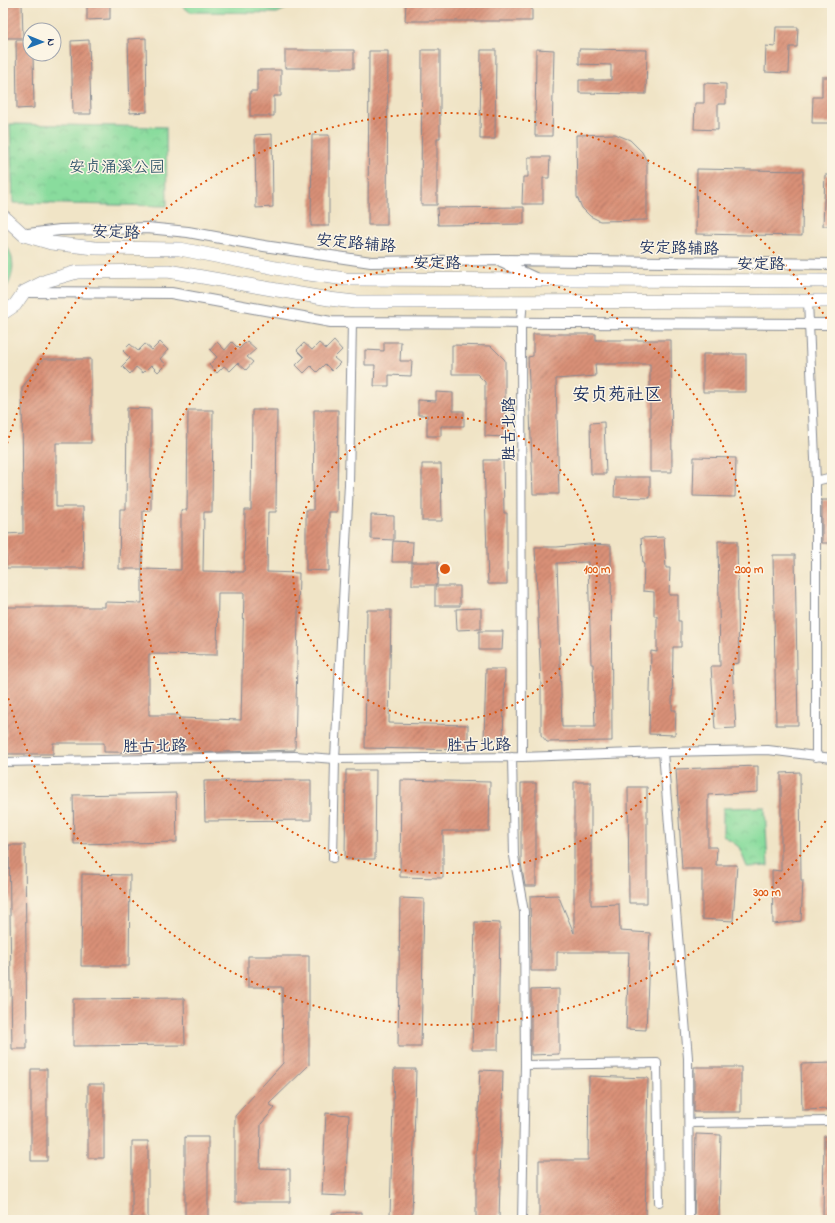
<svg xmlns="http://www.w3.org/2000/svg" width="835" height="1223" font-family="'Indie Flower','LXGW WenKai TC',sans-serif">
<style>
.green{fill:#89dc9d;stroke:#52867e}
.park{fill:url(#park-crowns);stroke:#52867e}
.building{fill:url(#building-hatch);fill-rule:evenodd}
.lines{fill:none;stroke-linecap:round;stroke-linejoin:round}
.minor-casing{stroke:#868a92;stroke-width:10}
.tertiary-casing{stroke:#868a92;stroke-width:12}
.primary-casing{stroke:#868a92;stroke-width:14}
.minor{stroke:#fff;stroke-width:8}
.tertiary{stroke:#fff;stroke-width:10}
.primary{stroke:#fff;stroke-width:13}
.ring{fill:none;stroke:#de5710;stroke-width:2;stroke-dasharray:2 4}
.labels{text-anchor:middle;stroke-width:3;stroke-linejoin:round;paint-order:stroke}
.park-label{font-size:16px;fill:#365a6e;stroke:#fcf5e5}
.street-label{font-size:16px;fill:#1b2f5e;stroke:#fcf5e5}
.quarter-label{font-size:18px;fill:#1b2f5e;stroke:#fcf5e5}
.centre{fill:#de5710;stroke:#fcf5e5;stroke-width:2}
.ring-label{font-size:12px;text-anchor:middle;font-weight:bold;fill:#de5710;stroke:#fcf5e5;stroke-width:3;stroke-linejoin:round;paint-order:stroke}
</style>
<defs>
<pattern id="park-crowns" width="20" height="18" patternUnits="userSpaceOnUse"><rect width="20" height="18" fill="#89dc9d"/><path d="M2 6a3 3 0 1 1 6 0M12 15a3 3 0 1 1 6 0" fill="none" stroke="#76bd8a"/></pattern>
<pattern id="building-hatch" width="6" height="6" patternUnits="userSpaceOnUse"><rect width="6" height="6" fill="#d99077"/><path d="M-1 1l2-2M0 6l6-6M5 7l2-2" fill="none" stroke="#af7665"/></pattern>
</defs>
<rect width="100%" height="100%" fill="#fcf5e5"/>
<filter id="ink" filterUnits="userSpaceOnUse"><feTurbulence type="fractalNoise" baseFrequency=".025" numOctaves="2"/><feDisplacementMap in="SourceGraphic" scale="8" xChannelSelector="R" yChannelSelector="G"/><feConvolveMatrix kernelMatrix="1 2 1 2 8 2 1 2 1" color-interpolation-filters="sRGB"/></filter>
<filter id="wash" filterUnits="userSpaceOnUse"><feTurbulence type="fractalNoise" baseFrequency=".012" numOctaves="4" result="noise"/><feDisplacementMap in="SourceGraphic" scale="16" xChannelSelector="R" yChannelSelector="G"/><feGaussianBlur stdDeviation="0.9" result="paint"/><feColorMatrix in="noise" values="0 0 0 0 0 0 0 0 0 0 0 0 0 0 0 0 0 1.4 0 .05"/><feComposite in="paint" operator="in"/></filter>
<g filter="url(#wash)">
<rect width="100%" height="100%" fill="#f0e4c6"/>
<path class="green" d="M178,3H292L288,8L277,13L190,12Z
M3,241C17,257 15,277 3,293Z"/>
<path class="park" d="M10,124L166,127L167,206L13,203Z
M765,807L768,866L747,867L739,847L723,835V808Z"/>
<g id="blocks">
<path class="building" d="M3,3H22L23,38H4Z
M87,3H110V19L87,20Z
M406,3H532V21H405Z
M776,27H798L797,47H790L789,73L765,72L766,46L775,47Z
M146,38L147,112L130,113L128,39Z
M16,40H30V54H33L34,108L17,109Z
M89,40L91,114H73L71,41Z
M536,49L554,50L552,136H535Z
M579,49L647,50L646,94L579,93V80H611V65L579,64Z
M285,50H354V68H285Z
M422,50H440V138H437V205H421Z
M481,50H496L495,139H480Z
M369,51H388L387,225H368Z
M257,70H281V96H274V116H250V91H257Z
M822,77H832V123H812L813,97H822Z
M704,83L726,84V104H718V130L694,129L695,103H704Z
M272,134L273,207L256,208L255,135Z
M615,134L630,140L642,152L647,162V220L600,221L590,216L582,208L577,197L576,135Z
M312,135H329V226H311Z
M528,157H550L549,178H543V204H522L523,177H528Z
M697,169L803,171L802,236L696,234Z
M825,175H832V226H823Z
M524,207V224L438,225L437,208Z
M533,334H596V340H671L672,472H650V364H595L596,376L556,379L559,494H533L528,357L533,356Z
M247,341L256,349L247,357L253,362L246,370L238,363L230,371L224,366L217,373L209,365L217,357L210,350L217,342L225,350L232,342L239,349Z
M334,341L342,350L334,358L340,363L332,371L325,364L317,372L311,366L304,373L296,365L304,357L297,350L304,343L312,350L319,343L326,349Z
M160,342L168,350L160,359L166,364L158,372L151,365L143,373L136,367L130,374L122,366L130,358L123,351L130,344L138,351L145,344L152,350Z
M384,342H401L400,361H412L411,376L389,375V386H374L375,365H365V350L384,351Z
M452,345L491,346L505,360V437L485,436V382L477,374H452Z
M703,354H746V392H703Z
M43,359H91V443H56V507H83L84,568H6V534L23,533L22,388Z
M436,392L453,393V411H464V426H441V436H427V415H418V400L436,401Z
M127,408L151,409V511H143L142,569H119L120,509H126Z
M188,410H213L212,512H204L203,571L244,572L245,510H251L252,410H277L276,512H268L267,572L299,573L295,750L187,753L104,752V743H53V754H6L5,607H105V602L142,603V569L181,570V510H187ZM218,593H244L241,720L179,718V715H149V654L217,655Z
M314,410H338L337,512H329V571L306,570V510H313Z
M604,422L606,474H591L590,423Z
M694,457L736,458L735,497L693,496Z
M484,460H503L504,513H507V584H488Z
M422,464H441L442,521H422Z
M615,477H650V498L614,497Z
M822,500H832V543H822Z
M371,515L394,516V540L371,539Z
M664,537L666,568H670L669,595H678V621H681V647H673L672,710H676L675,735L649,734L651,651L657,652V616H654V592L643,591L644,564H643L641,538Z
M393,541L413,542L412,562H392Z
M718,541H737L739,663L732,664L736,728L715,729L711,666H720Z
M588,544L611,545L612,741L547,742L541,735V686L535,547H557ZM588,562L591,664H593L595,727H562L557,563Z
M773,555H795L798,725H776Z
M412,562H438L437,585H412Z
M435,586H460V606H435Z
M481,608V629L457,630L456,609Z
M367,610H391L389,723L468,725V750L365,748Z
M479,631H503L502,650H479Z
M486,669H505L503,739H484Z
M758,766V792L708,795V847H717L716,865H737L733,921L702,919V869H682L676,769Z
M346,770H376L375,859H345Z
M800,772L801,880H803L801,921L773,924L772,870L781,871V773Z
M311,780V820L205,821L204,781Z
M401,780L490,782L489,831H443V878L400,877Z
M574,782H591V905L619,904L620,931L650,933L646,1030L626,1029L629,952H557V971H531L530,896L558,895L574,933Z
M521,783H536V886H525L521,863Z
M628,787H647V903H629Z
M176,793L177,842L74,844L73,795Z
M9,845H25L27,1049H12Z
M82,874L130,875L129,966H81Z
M400,898L424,899L421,1047H398Z
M475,922L500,923L498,1050H472Z
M248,956H309V1065L269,1104L275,1108L261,1124L260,1168L290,1169V1202H235V1116L283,1063L282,987H248Z
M559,989V1054L531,1055V990Z
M184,998L185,1045L73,1046V999Z
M832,1063V1109L802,1110L801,1064Z
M694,1067H741V1112H694Z
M31,1069H47V1161H31Z
M394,1069H416L412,1218L390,1217Z
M480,1070L503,1071L499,1220H476V1153Z
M589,1076L648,1078L645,1220L539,1218V1160H588Z
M88,1084H104V1158H88Z
M326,1113L349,1115L345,1196L322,1195Z
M696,1134L721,1135L719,1220H694Z
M824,1136H832V1220H823Z
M185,1137H208V1220H185Z
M132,1141H148V1218H132Z
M362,1212V1220H332V1213Z"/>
</g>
</g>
<g filter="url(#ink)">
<use href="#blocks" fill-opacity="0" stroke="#868a92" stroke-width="1"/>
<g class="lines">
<g class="minor-casing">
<path id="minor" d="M808,301L816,481V757
M816,481L832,477
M663,752L768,750L832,758
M512,757L514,856L524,912L525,1065L657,1063L659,1202
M522,757L663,752L688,1058L689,1220
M3,762L295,756L335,759L522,757L521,322L523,301
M333,858L335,759L349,484L352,322
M689,1123L832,1121
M522,1220L525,1065"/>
</g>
<g class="tertiary-casing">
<path id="tertiary" d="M28,234L60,230L147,228L188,232L264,246L371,262L498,260L832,264
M501,262L535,278
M26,292L171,293L331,322L832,324"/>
</g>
<g class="primary-casing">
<path id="primary" d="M3,216L24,235L51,243L95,248L180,249L301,273L346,279L832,281
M3,313L15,305L24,292L46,281L77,272L168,271L329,299L355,302L832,301"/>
</g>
<use href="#minor" class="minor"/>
<use href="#tertiary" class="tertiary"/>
<use href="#primary" class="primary"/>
</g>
</g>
<g class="ring">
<circle cx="445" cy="569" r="152"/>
<circle cx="445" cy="569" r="304"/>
<path d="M832 811A456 456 0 0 1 4 683M4 455A456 456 0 0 1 832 327"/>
</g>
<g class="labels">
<g class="park-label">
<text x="117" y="172">安贞涌溪公园</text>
</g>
<g class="street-label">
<text transform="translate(116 231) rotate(2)" y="6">安定路</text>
<text transform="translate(356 242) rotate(5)" y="6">安定路辅路</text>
<text transform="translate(679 247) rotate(1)" y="6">安定路辅路</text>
<text x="437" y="268">安定路</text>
<text x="761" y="269">安定路</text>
<text transform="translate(508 429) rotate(-90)" y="6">胜古北路</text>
<text transform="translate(479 744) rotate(-1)" y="6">胜古北路</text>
<text transform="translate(155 745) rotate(-1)" y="6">胜古北路</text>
</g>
<g class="quarter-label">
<text x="617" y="400">安贞苑社区</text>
</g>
</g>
<circle cx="445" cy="569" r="6" class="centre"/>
<g class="ring-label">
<text x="597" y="573">100 m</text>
<text x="749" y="573">200 m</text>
<text x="767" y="896">300 m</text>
</g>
<rect width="835" height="1223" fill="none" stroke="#fcf5e5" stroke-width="16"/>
<g transform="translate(42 42) rotate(91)"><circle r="19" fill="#fcf5e5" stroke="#a2a6af"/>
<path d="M0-3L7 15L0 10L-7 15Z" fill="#1f6fb2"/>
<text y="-6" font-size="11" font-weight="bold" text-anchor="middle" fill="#1b2f5e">N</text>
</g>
</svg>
